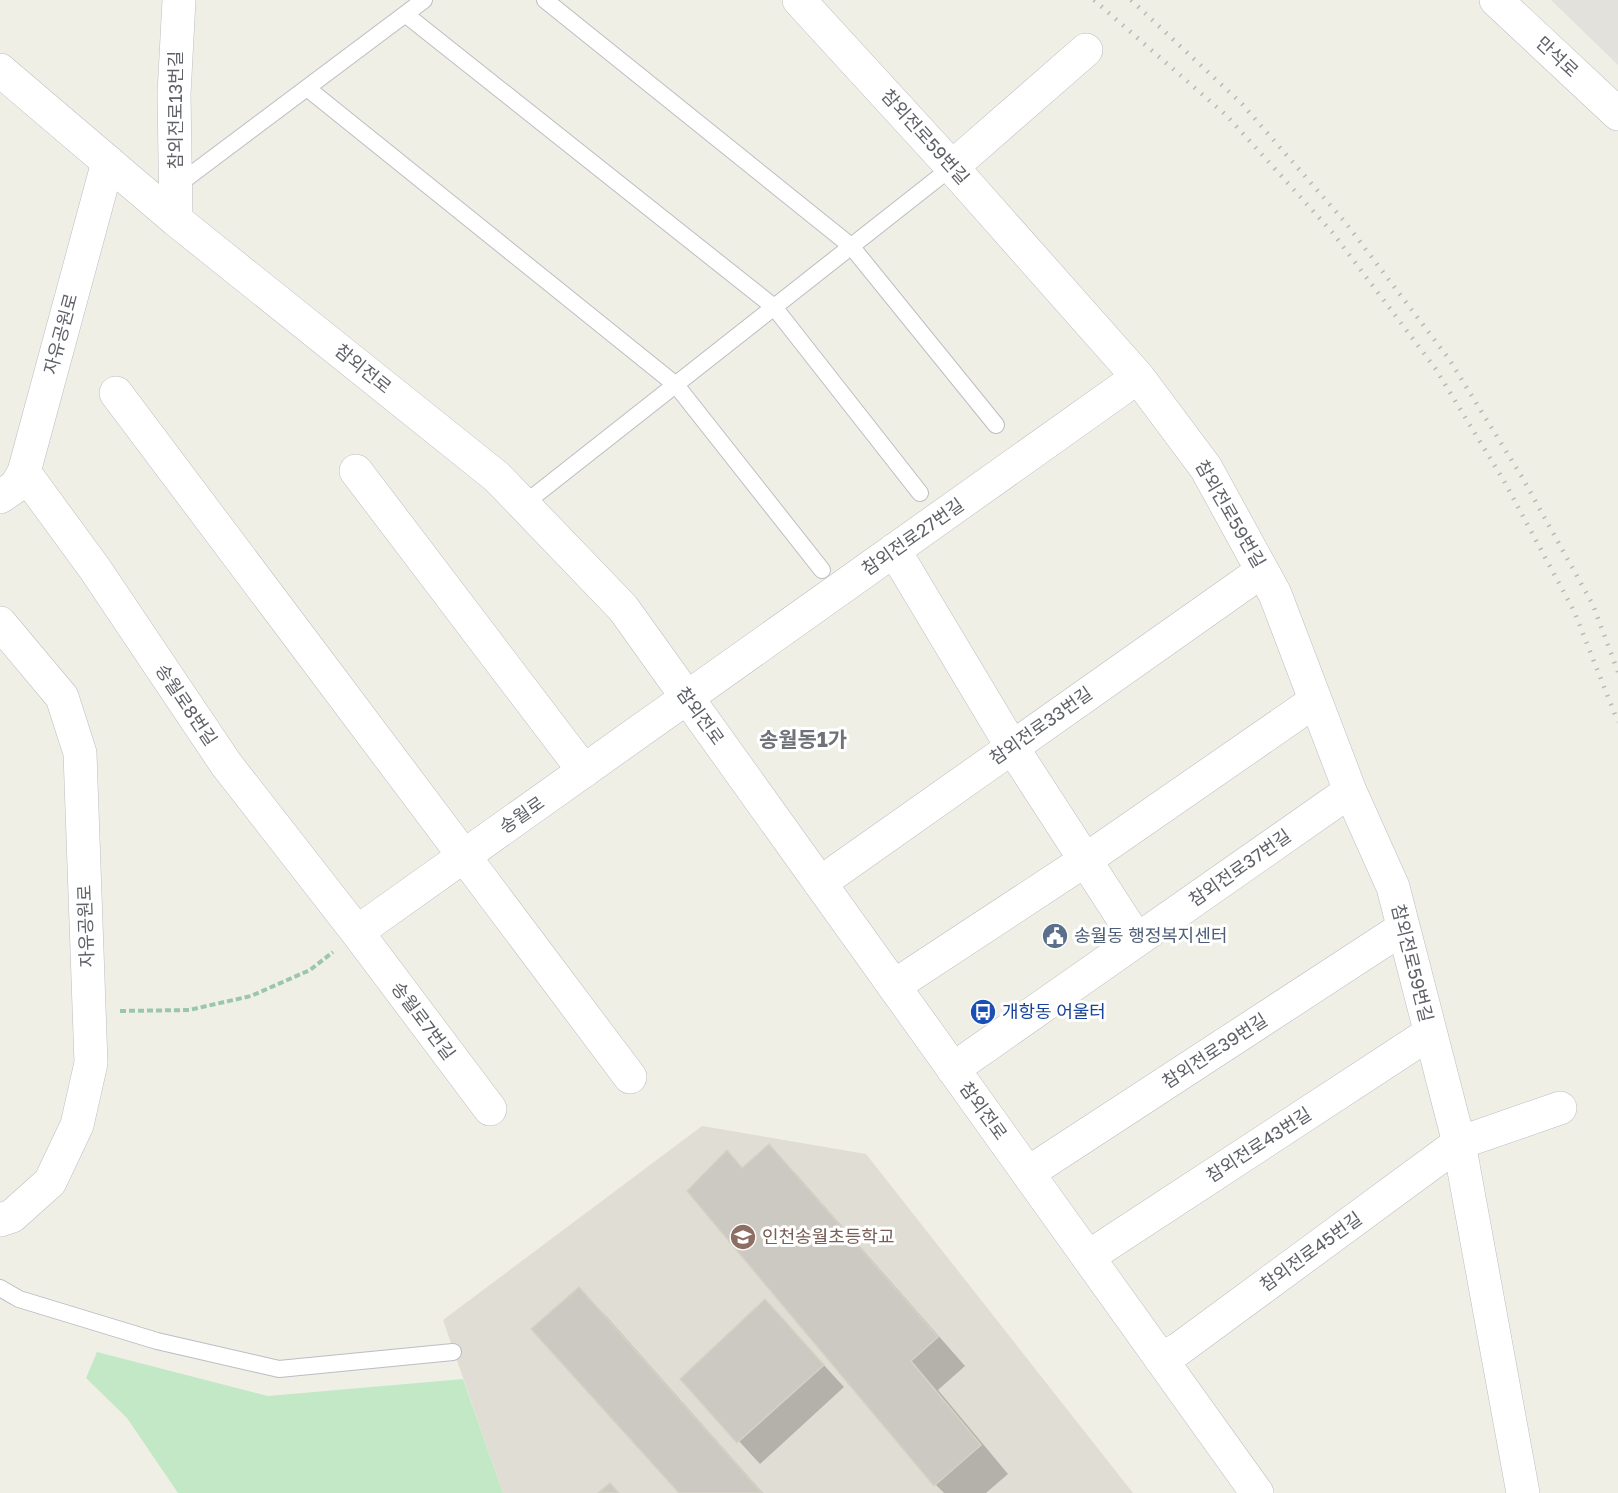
<svg xmlns="http://www.w3.org/2000/svg" width="1618" height="1493" font-family="'Golos Text','Noto Sans KR',sans-serif">
<style>
.industrial{fill:#e2e1db}
.education{fill:#e0ded4}
.green{fill:#c2e8c6}
.shadow{fill:#0003}
.building{fill:#ccc9c3;stroke:#d5d2c4;stroke-width:1.5}
.lines{fill:none;stroke-linecap:round;stroke-linejoin:round}
.lane-casing{stroke:#bbbdc2;stroke-width:18}
.street-casing{stroke:#bbbdc2;stroke-width:34}
.secondary-casing{stroke:#bcbec4;stroke-width:34}
.path{stroke:#9ac7ab;stroke-width:4;stroke-dasharray:6 3;stroke-linecap:butt}
.lane{stroke:#fff;stroke-width:16}
.street{stroke:#fff;stroke-width:33}
.secondary{stroke:#fff;stroke-width:33}
.rail{stroke:#b7b8b8;stroke-width:4.5;stroke-dasharray:1.5 8;stroke-linecap:butt}
.labels{text-anchor:middle;stroke-width:6;stroke-linejoin:round;paint-order:stroke}
.street-label{font-size:18px;fill:#5e6167;stroke:#fff}
.service-label{font-size:18px;fill:#4e5e75;stroke:#fff;text-anchor:start}
.transit-label{font-size:18px;fill:#164399;stroke:#fff;text-anchor:start}
.education-label{font-size:18px;fill:#785e54;stroke:#fff;text-anchor:start}
.quarter-label{font-size:21px;font-weight:bold;fill:#6f7379;stroke:#fff}
</style>
<rect width="100%" height="100%" fill="#f0efe6"/>
<path class="industrial" d="M1551,0H1618V65Z"/>
<path class="education" d="M702,1126L866,1154L1133,1493H503L443,1320Z"/>
<path class="green" d="M97,1352L268,1396L463,1379L503,1493H178L127,1418L86,1378Z"/>
<path class="shadow" d="M769,1146L797,1175L965,1366L938,1390L1008,1474L986,1493H944L936,1485L689,1191L727,1153L743,1169Z
M579,1289L607,1317L763,1493H681Z
M765,1301L844,1387L760,1464L682,1379Z"/>
<path class="building" d="M769,1144L938,1337L911,1361L981,1445L934,1486L687,1191L727,1150L742,1168Z
M579,1287L762,1493H679L531,1329Z
M765,1299L824,1365L737,1443L680,1379Z
M610,1483L619,1493H598Z"/>
<g class="lines">
<g class="lane-casing">
<path id="lane" d="M545,0L851,246L996,425
M405,14L774,307L920,493
M307,88L676,385L822,570
M176,186L424,0
M524,504L952,167
M0,1288L19,1299L157,1341L279,1369L453,1352"/>
</g>
<g class="street-casing">
<path id="street" d="M799,0L952,167L1138,377L1206,468L1275,594L1350,791L1393,887L1459,1143L1523,1493
M1496,0L1618,114
M952,167L1086,50
M176,220L174,94L179,0
M116,393L630,1077
M356,471L584,771
M24,472L95,569L226,764L357,932L490,1109
M0,497L16,486L24,472L108,162
M894,550L1012,747L1137,940
M0,623L62,697L80,753L91,1063L77,1125L50,1182L12,1216L0,1220
M820,883L1262,571
M357,932L1138,377
M894,986L1084,861L1315,701
M953,1069L1350,791
M1028,1173L1403,928
M1088,1257L1430,1033
M1161,1359L1179,1349L1459,1143L1560,1108"/>
</g>
<g class="secondary-casing">
<path id="secondary" d="M0,70L176,220L497,477L623,608L1257,1493"/>
</g>
<path class="path" d="M120,1011L189,1010L251,996L310,970L333,952"/>
<use href="#lane" class="lane"/>
<use href="#street" class="street"/>
<use href="#secondary" class="secondary"/>
<path class="rail" d="M1094,0L1227,116L1332,232L1435,368L1504,481L1574,611L1618,722
M1131,0L1242,104L1345,222L1449,359L1522,477L1593,605L1618,672"/>
</g>
<defs>
<g id="civic-disc" transform="scale(1.35)"><circle r="9.5" fill="#5c6f8a" stroke="#fff"/><path d="M-.6-6.5H3V-4.5H.6V-3L4-1V1h2V6H-6V1h2V-1L-.6-3ZM-1.2 2.5V6h2.4V2.5Z" fill="#fff"/></g>
<g id="bus-disc" transform="scale(1.35)"><circle r="9.5" fill="#1a4fb4" stroke="#fff"/><path d="M-5-6H5V4H4V6H2V4H-2V6H-4V4H-5ZM-3.5-4V0h7V-4ZM-3.5 1.2v1.5H-2V1.2ZM2 1.2v1.5H3.5V1.2Z" fill="#fff"/></g>
<g id="school-disc" transform="scale(1.35)"><circle r="9.5" fill="#8d6e63" stroke="#fff"/><path d="M0-5L7-2L0 1L-7-2ZM-4 1L0 2.5L4 1V4Q0 6-4 4Z" fill="#fff"/></g>
</defs>
<g fill-rule="evenodd">
<use href="#civic-disc" x="1055" y="936"/>
<use href="#bus-disc" x="983" y="1012"/>
<use href="#school-disc" x="743" y="1237"/>
</g>
<g class="labels">
<g class="street-label">
<text transform="translate(1557 57) rotate(43)" y="6">만석로</text>
<text transform="translate(176 110) rotate(-90)" y="6">참외전로13번길</text>
<text transform="translate(925 137) rotate(48)" y="6">참외전로59번길</text>
<text transform="translate(61 334) rotate(-75)" y="6">자유공원로</text>
<text transform="translate(363 369) rotate(39)" y="6">참외전로</text>
<text transform="translate(1230 514) rotate(60)" y="6">참외전로59번길</text>
<text transform="translate(913 537) rotate(-35)" y="6">참외전로27번길</text>
<text transform="translate(186 705) rotate(56)" y="6">송월로8번길</text>
<text transform="translate(700 716) rotate(54)" y="6">참외전로</text>
<text transform="translate(1041 726) rotate(-35)" y="6">참외전로33번길</text>
<text transform="translate(522 815) rotate(-35)" y="6">송월로</text>
<text transform="translate(1240 868) rotate(-35)" y="6">참외전로37번길</text>
<text transform="translate(86 926) rotate(-92)" y="6">자유공원로</text>
<text transform="translate(1412 963) rotate(76)" y="6">참외전로59번길</text>
<text transform="translate(423 1021) rotate(53)" y="6">송월로7번길</text>
<text transform="translate(1215 1051) rotate(-33)" y="6">참외전로39번길</text>
<text transform="translate(983 1111) rotate(54)" y="6">참외전로</text>
<text transform="translate(1259 1145) rotate(-33)" y="6">참외전로43번길</text>
<text transform="translate(1311 1252) rotate(-36)" y="6">참외전로45번길</text>
</g>
<g class="service-label">
<text x="1074" y="942">송월동 행정복지센터</text>
</g>
<g class="transit-label">
<text x="1002" y="1018">개항동 어울터</text>
</g>
<g class="education-label">
<text x="762" y="1243">인천송월초등학교</text>
</g>
<g class="quarter-label">
<text x="803" y="747">송월동1가</text>
</g>
</g>
</svg>
